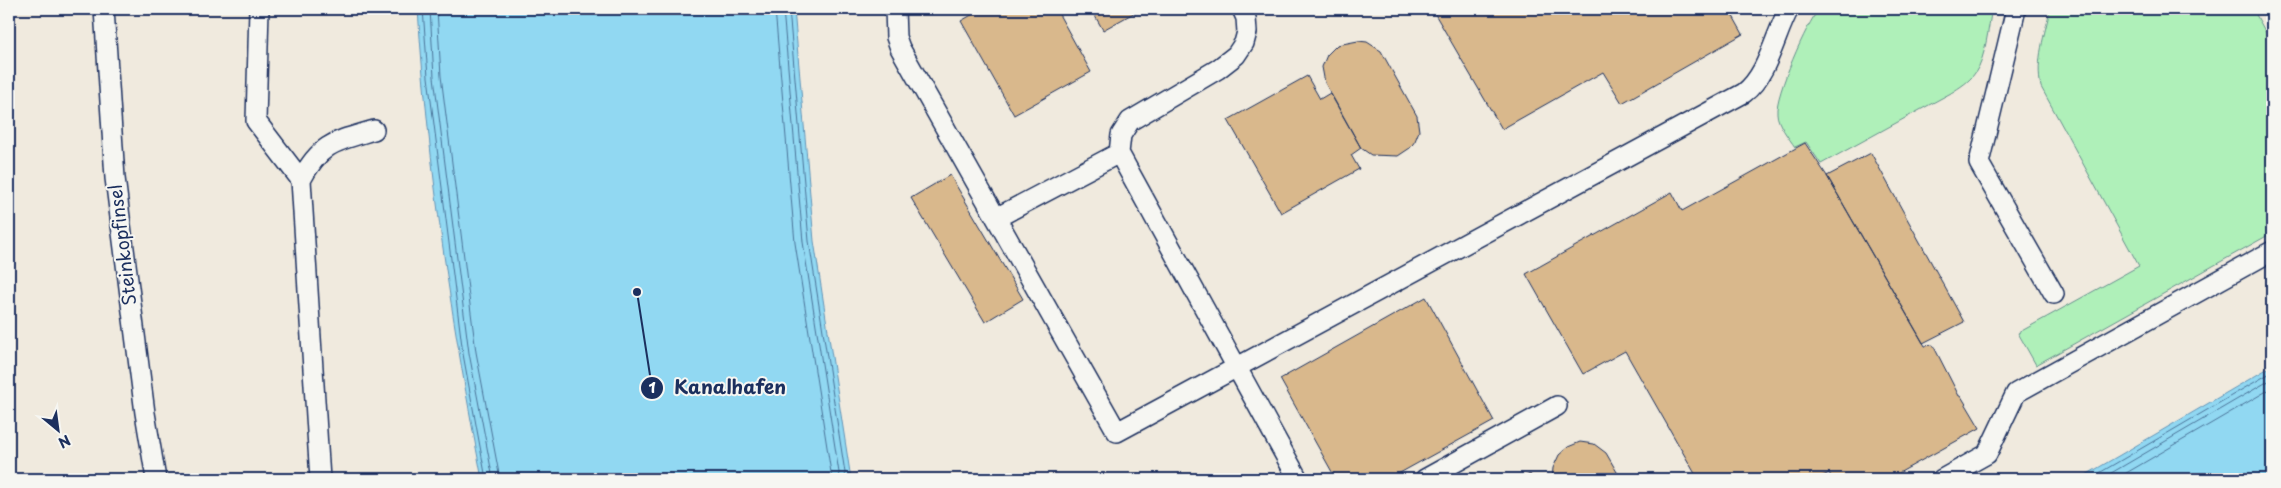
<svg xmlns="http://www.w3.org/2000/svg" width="2281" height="488" font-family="'Playpen Sans',sans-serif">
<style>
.green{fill:#aff0b9;stroke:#65908c}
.water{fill:#91d8f2;stroke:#6294b7}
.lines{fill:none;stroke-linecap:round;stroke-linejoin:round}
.shore{stroke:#4a7399;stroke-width:1}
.building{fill:#d9b88c;stroke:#1b2f5e}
.lane-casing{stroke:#1b2f5e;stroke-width:22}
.lane{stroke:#f6f6f2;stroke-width:19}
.labels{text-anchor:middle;stroke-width:4;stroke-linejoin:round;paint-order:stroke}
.street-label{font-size:18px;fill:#1b2f5e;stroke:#f6f6f2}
.leader{fill:none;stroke:#1b2f5e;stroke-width:2}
.callout-dot{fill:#1b2f5e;stroke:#f6f6f2;stroke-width:2}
.mark-label{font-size:15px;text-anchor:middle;font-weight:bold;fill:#fff}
.callout-label{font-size:19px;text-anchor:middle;font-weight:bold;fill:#1b2f5e;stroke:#f6f6f2;stroke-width:4;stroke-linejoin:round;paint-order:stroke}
</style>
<rect width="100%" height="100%" fill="#f0eade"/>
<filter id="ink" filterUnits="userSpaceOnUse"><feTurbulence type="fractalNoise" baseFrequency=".02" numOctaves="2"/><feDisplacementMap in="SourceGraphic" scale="10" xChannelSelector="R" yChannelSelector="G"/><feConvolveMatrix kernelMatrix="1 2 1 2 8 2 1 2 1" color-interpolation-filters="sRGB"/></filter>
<g filter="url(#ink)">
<path class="green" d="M1819,9H1992C1988,27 1986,58 1975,73C1969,82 1960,87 1951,93L1821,164L1806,142L1795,147C1789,138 1777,124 1777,113C1775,95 1807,23 1819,9Z
M2050,9H2253L2272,44V233L2036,365L2018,333L2139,266L2041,87C2035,61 2045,34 2050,9Z"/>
<path class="water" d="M418,9H794L814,241L851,479H482C452,324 428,166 418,9Z
M2272,366V479H2079Z"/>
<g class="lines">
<path class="shore" d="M423,9L428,77L463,354L486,479
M430,9L434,77L469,353L493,479
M437,9L441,76L476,352L500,479
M775,9L795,243L832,479
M783,9L803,242L840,479
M789,9L809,241L846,479
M2089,479L2272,372
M2101,479L2272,379
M2116,479L2272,388"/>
</g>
<path class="building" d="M982,9H1056L1091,72L1014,115L961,21Z
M1091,9H1141L1103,30Z
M1432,9H1729L1743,34L1622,103L1603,72L1502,129Z
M1358,41L1367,42L1381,51L1417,116L1419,131L1415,141L1410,148L1398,156L1371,155L1361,148L1325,83L1322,67L1327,55L1337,45Z
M1307,76L1320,99L1330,93L1361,148L1351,155L1359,169L1281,213L1228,120Z
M1805,143L1827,176L1925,346L1933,345L1959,396H1961L1980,428L1888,479H1833L1829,473L1817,479H1698L1625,351L1583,374L1526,274L1672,192L1682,211Z
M1871,153L1964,322L1923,343L1827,176Z
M950,175L1023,299L985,322L911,198Z
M1426,297L1494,421L1389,479H1336L1280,379Z
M1580,442L1594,444L1606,453L1621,479H1552L1553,468L1559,455L1568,447Z
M1530,474L1533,479H1520Z"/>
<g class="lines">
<g class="lane-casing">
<path id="lane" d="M104,9L115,178L145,413L156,479
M259,9L256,121L301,180
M895,9L896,37L900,48L1117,432L1744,93C1768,75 1775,34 1789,9
M1242,9L1246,18L1247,32L1244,43L1236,55L1218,69L1130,121L1121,135L1119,153L1298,479
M2016,9L1979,163L2054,294
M996,218L1119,153
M320,479L301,180C321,142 337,141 374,130
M1425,479L1557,406
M1942,479L1987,454L2016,393L2272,251"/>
</g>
<use href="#lane" class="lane"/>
</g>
</g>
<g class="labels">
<g class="street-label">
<text transform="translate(123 245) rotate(-97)" y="6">Steinkopfinsel</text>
</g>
</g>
<path class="leader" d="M637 292L652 388"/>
<g class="callout-dot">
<circle cx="637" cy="292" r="5"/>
<circle cx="652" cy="388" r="12"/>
</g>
<g class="mark-label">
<text x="652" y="393">1</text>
</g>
<g class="callout-label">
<text x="730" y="394">Kanalhafen</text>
</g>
<rect width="2281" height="488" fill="none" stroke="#f6f6f2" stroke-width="30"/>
<rect x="15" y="15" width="2251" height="458" fill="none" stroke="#1b2f5e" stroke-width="2" filter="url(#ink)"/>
<g transform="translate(58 430) rotate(151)" stroke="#f6f6f2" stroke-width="4" paint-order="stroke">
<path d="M0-4L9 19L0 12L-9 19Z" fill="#1b2f5e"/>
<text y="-8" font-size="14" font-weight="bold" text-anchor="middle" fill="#1b2f5e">N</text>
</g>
</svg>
